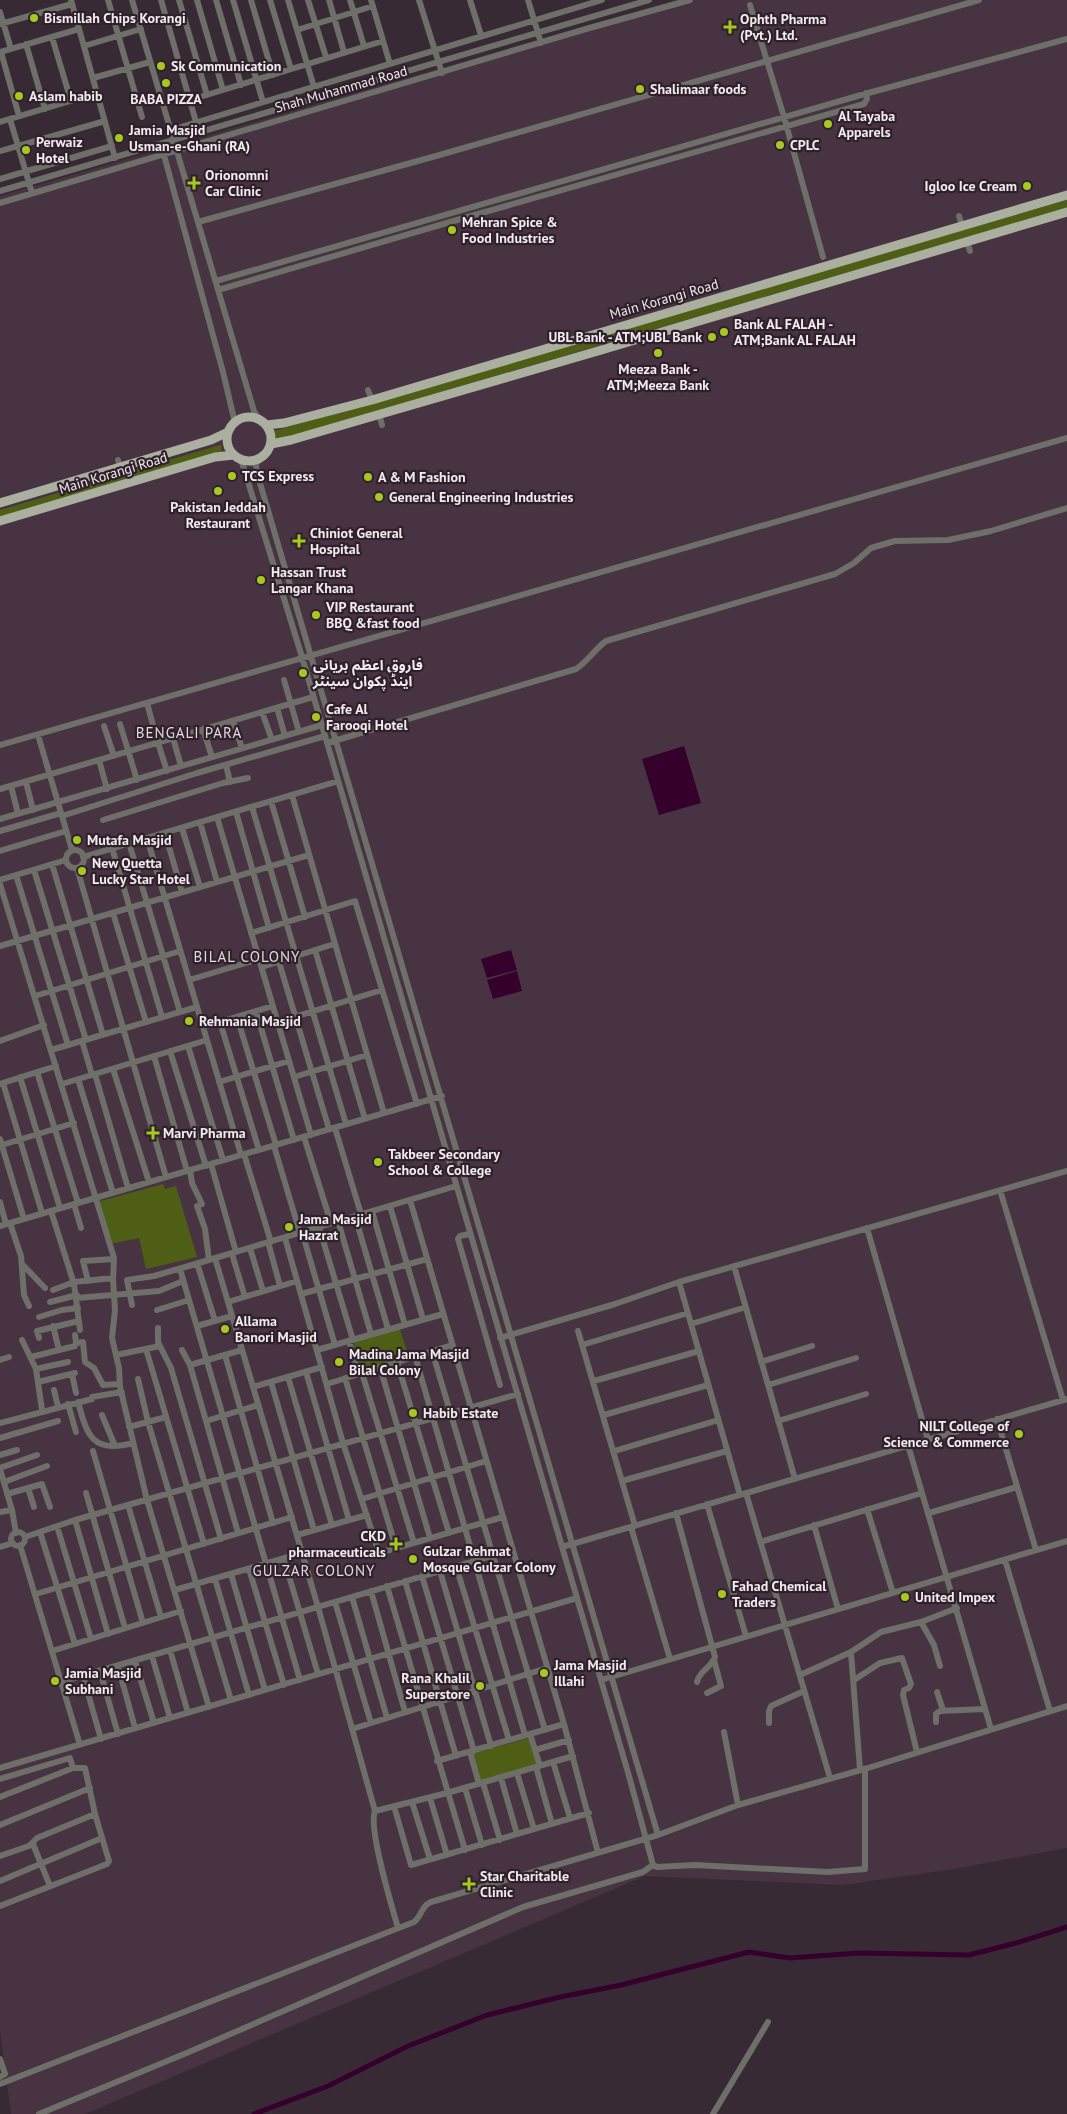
<svg xmlns="http://www.w3.org/2000/svg" width="1067" height="2114" font-family="'PT Sans','Noto Sans Arabic',sans-serif">
<style>
.built{fill:#473341}
.green{fill:#4e5f15}
.water{fill:#35002b}
.lines{fill:none;stroke-linecap:round;stroke-linejoin:round}
.canal{stroke:#35002b;stroke-width:5}
.minor{stroke:#6d6f68;stroke-width:6}
.major{stroke:#aaaf9f;stroke-width:9}
.poi-dot{fill:#a6c821;stroke:#2e212a;stroke-width:2}
.labels{text-anchor:middle;stroke-width:4.5;stroke-linejoin:round;paint-order:stroke}
.poi-label{font-size:14px;font-weight:bold;fill:#f3e9f0;stroke:#2e212a;text-anchor:start}
.street-label{font-size:14px;fill:#f3e9f0;stroke:#2e212a}
.neighbourhood-label{font-size:15px;letter-spacing:1px;fill:#e8d5e1;stroke:#2e212a}
</style>
<rect width="100%" height="100%" fill="#382a34"/>
<path class="built" d="M675,0H1067V1848L954,1869L843,1885L645,1876L85,2114H11L0,2030V196Z"/>
<path class="green" d="M1067,200V208L277,440L273,433L274,431Z
M220,445L222,446L221,452L0,517V510Z
M163,1184L165,1189L176,1186L197,1257L146,1269L139,1238L110,1244L97,1202Z
M399,1326L409,1358L362,1373L353,1340Z
M529,1738L537,1764L480,1781L472,1754Z"/>
<path class="water" d="M684,746L701,803L659,815L642,759Z
M511,950L517,970L487,978L481,959Z
M517,971L522,991L493,999L487,980Z"/>
<g class="lines">
<path class="canal" d="M254,2114L328,2086L408,2046L487,2015L560,1997L621,1985L749,1952L790,1958L859,1953L969,1955L1016,1943L1067,1927"/>
<path class="minor" d="M71,0L115,158
M108,0L142,117
M132,0L254,411L259,419
M161,0L196,122
M179,0L207,95
M197,0L223,90
M216,0L241,85
M233,0L263,102
M251,0L273,75
M270,0L291,69
M288,0L314,87
M308,0L326,57
M329,0L344,52
M350,0L364,46
M371,0L390,64
M419,0L442,73
M470,0L481,35
M528,0L541,43
M750,5L784,117L823,257
M0,12L11,49
M0,24L72,4
M297,30L373,6
M52,37L71,101
M26,44L45,109
M84,46L141,29
M0,52L79,29
M1,52L19,116
M93,78L150,62
M190,100L383,41
M10,119L32,193
M0,122L97,93
M171,130L602,0
M0,151L105,121
M164,155L223,372L235,423
M0,179L112,146
M0,191L649,0
M0,203L586,29L690,0
M959,216L962,226
M198,222L436,156L979,0
M967,242L970,251
M216,281L861,95L1067,39
M218,290L457,220L864,104L867,99L866,93
M368,390L372,400
M379,414L382,425
M241,459L302,657L629,1776L653,1865L657,1867L695,1865L828,1872L865,1869V1769
M258,459L256,465L257,473L658,1835
M118,460L120,467
M284,680L299,732
M147,703L154,729
M277,708L285,736
M262,712L272,740
M233,721L242,748
M120,724L137,780
M104,726L114,756
M203,729L212,757
M38,735L72,850
M173,738L181,766
M158,743L167,771
M327,743L576,669C587,662 595,649 606,641L835,574L854,563L871,548L895,541L948,540L991,531L1067,508
M0,745L1067,438
M99,760L107,789
M226,765L230,782
M26,782L33,810
M11,786L18,814
M0,789L313,697
M292,795L384,1113
M271,801L305,917
M252,807L346,1124
M236,812L269,928
M62,816L197,773L325,736
M217,817L311,1135
M0,819L322,725
M103,820L223,783L248,778
M200,822L217,882
M182,828L200,887
M0,831L61,813
M165,833L182,892
M147,838L241,1155
M129,843L180,1012
M112,848L162,1017
M66 859a9 9 0 1 1 18 0a9 9 0 1 1-18 0Z
M0,851L66,831
M83,857L338,781
M52,864L103,1035
M77,868L166,1177
M34,870L86,1040
M16,875L68,1045
M0,880L66,860
M0,884L114,1258L113,1280L115,1310L112,1338L119,1368L120,1387L147,1500L209,1707
M113,913L146,1022
M251,933L355,901L417,1104
M0,946L309,855
M315,950L365,1119
M279,962L329,1129
M262,967L334,944
M189,980L259,959
M35,996L180,951
M256,1011L294,1140
M237,1017L276,1145
M220,1022L259,1150
M278,1022L382,990
M203,1027L273,1006
M0,1041L44,1025
M82,1041L92,1075
M188,1046L223,1160
M51,1050L197,1007
M170,1051L206,1166
M154,1056L187,1171
M113,1069L149,1182
M37,1072L78,1203
M95,1074L128,1188
M20,1077L60,1208
M294,1077L367,1055
M78,1079L113,1193
M219,1082L289,1061
M3,1083L42,1213
M0,1084L56,1066
M62,1084L207,1040
M335,1128L361,1214
M304,1137L331,1223
M0,1139L24,1219
M2,1145L74,1123
M274,1146L300,1233
M244,1154L271,1242
M211,1164L236,1252
M190,1170L192,1183L202,1204L197,1206L205,1229L209,1260
M1000,1190L1063,1400
M410,1200L564,1724L598,1853
M0,1202L6,1224
M74,1204L81,1228
M390,1206L423,1319
M51,1211L74,1284L80,1330
M372,1211L405,1325
M355,1216L388,1329
M338,1221L371,1334
M10,1223L21,1256L24,1295L29,1306
M0,1226L442,1096
M319,1227L353,1340
M867,1228L928,1440
M302,1232L335,1345
M469,1234L460,1236L458,1239L500,1385
M285,1238L343,1443L379,1553L503,1517
M268,1242L280,1286
M250,1248L263,1291
M232,1254L245,1297
M215,1258L318,1607L375,1811C368,1828 392,1907 398,1928
M197,1263L215,1321
M22,1264L45,1288
M734,1266L795,1479
M180,1269L300,1680
M88,1281L83,1261L114,1259
M679,1282L740,1495
M53,1290L74,1282L113,1278
M301,1294L427,1259
M77,1298L159,1291L183,1281
M50,1302L77,1295
M228,1302L297,1281
M132,1305L127,1280L154,1276L192,1265L456,1186
M157,1310L189,1300
M39,1317L62,1310L78,1308
M691,1324L746,1307
M53,1326L59,1350
M197,1326L232,1316
M158,1328V1342L171,1368L221,1539
M578,1331L635,1526
M75,1335L76,1343L83,1342L85,1362L94,1368L103,1385L120,1384
M39,1338L37,1331L79,1321
M500,1338L615,1304L679,1282L1067,1171
M22,1340L36,1369L42,1410
M349,1341L359,1374
M582,1345L688,1313
M146,1349L204,1544
M182,1350L190,1365L238,1533
M317,1350L443,1314
M432,1351L545,1730
M116,1355L160,1346
M225,1355L273,1523
M415,1356L525,1735
M31,1357L75,1346
M0,1360L9,1357
M397,1362L449,1533
M761,1362L812,1346
M190,1365L242,1350
M380,1367L430,1538
M36,1369L68,1362
M306,1372L349,1520
M362,1373L414,1543
M72,1374L76,1393
M288,1377L332,1525
M345,1378L396,1548
M138,1379L148,1422L231,1700
M594,1381L699,1351
M38,1382L75,1373
M271,1382L314,1530
M327,1384L452,1345
M768,1385L856,1358
M253,1387L322,1367
M54,1390L58,1407
M78,1402C87,1435 92,1454 133,1443
M68,1404L76,1432
M102,1415L115,1446
M604,1415L708,1385
M997,1419L1036,1550
M206,1421L258,1405
M778,1421L866,1394
M0,1423L92,1399V1397L122,1392
M129,1427L166,1417
M0,1438L58,1421
M908,1445L991,1729
M93,1451L143,1623
M614,1451L718,1420
M0,1455L17,1450
M0,1468L37,1455
M0,1469L12,1510L16,1533
M622,1481L727,1451
M4,1482L47,1466
M28,1488L34,1507
M86,1493L125,1628
M746,1493L830,1778
M7,1494L42,1484L50,1507
M362,1499L486,1461
M707,1504L746,1636
M128,1505L161,1617
M867,1509L893,1593
M0,1512L12,1510
M676,1513L715,1657C711,1668 699,1671 697,1682
M929,1513L1017,1487
M75,1520L108,1634
M814,1525L838,1609
M57,1526L91,1639
M631,1527L670,1659
M40,1532L75,1644
M11 1539a7 7 0 1 1 14 0a7 7 0 1 1-14 0Z
M297,1535L367,1515
M25,1537L75,1520L518,1394
M760,1542L922,1493
M20,1545L80,1745
M0,1547L13,1543
M562,1547L1067,1399
M284,1559L318,1674
M1005,1560L1050,1711
M456,1566L509,1740
M249,1569L284,1685
M440,1571L491,1746
M231,1574L265,1690
M422,1576L474,1751
M215,1579L249,1695
M405,1581L456,1756
M387,1586L465,1850
M175,1590L302,1553
M371,1591L405,1712
M36,1594L292,1517
M352,1597L387,1718
M335,1602L371,1723
M921,1622L934,1645L940,1666
M170,1650L188,1713
M52,1651L181,1611
M851,1652L860,1770
M152,1656L170,1718
M135,1661L154,1723
M118,1666L135,1728
M100,1671L118,1734
M800,1675L851,1652L881,1632L921,1622L957,1608
M83,1676L101,1739
M601,1680L1067,1541
M854,1680L880,1663L902,1658L911,1684L909,1688L904,1690L903,1695L917,1752
M61,1682L512,1550
M937,1692L943,1710
M707,1693L721,1686L714,1660
M936,1722V1714L940,1711L985,1709
M769,1723V1711L771,1706L804,1691
M352,1729L547,1668
M724,1732L738,1805
M530,1734L540,1766
M535,1750L569,1740
M470,1752L479,1784
M437,1761L564,1724
M553,1762L570,1818
M536,1767L552,1824
M0,1768L577,1598
M517,1773L534,1829
M501,1778L517,1834
M0,1779L70,1758L73,1768
M483,1783L500,1840
M465,1788L482,1845
M0,1797L73,1768H85L95,1814L109,1861L107,1864L0,1906
M430,1798L447,1855
M412,1802L430,1859
M394,1806L411,1865L589,1813
M375,1811L447,1793L573,1756
M0,1825L90,1788
M33,1844L50,1886
M0,1856L29,1846L37,1838L95,1814
M0,1881L102,1838
M0,2059L5,2074L0,2077
M0,2084L414,1922C422,1916 421,1906 431,1902L658,1835L738,1805L868,1768L1067,1706
M39,2114L189,2052L523,1907L643,1872L653,1865
M713,2114L768,2022"/>
<path class="major" d="M227 439a22 22 0 1 1 44 0a22 22 0 1 1-44 0Z
M267,425L284,423L372,400L1067,195
M271,444L291,440L598,351L1067,212
M0,503L211,440L228,432
M0,521L215,457L234,455"/>
</g>
<g class="poi-dot">
<circle cx="34" cy="18" r="5"/>
<path d="M727.5 19.5h5v5h5v5h-5v5h-5v-5h-5v-5h5z"/>
<circle cx="161" cy="66" r="5"/>
<circle cx="166" cy="83" r="5"/>
<circle cx="640" cy="89" r="5"/>
<circle cx="19" cy="96" r="5"/>
<circle cx="828" cy="124" r="5"/>
<circle cx="119" cy="138" r="5"/>
<circle cx="780" cy="145" r="5"/>
<circle cx="26" cy="150" r="5"/>
<path d="M191.5 175.5h5v5h5v5h-5v5h-5v-5h-5v-5h5z"/>
<circle cx="1027" cy="186" r="5"/>
<circle cx="452" cy="230" r="5"/>
<circle cx="724" cy="332" r="5"/>
<circle cx="712" cy="337" r="5"/>
<circle cx="658" cy="353" r="5"/>
<circle cx="232" cy="476" r="5"/>
<circle cx="368" cy="477" r="5"/>
<circle cx="218" cy="491" r="5"/>
<circle cx="379" cy="497" r="5"/>
<path d="M296.5 533.5h5v5h5v5h-5v5h-5v-5h-5v-5h5z"/>
<circle cx="261" cy="580" r="5"/>
<circle cx="316" cy="615" r="5"/>
<circle cx="303" cy="673" r="5"/>
<circle cx="316" cy="717" r="5"/>
<circle cx="77" cy="840" r="5"/>
<circle cx="82" cy="871" r="5"/>
<circle cx="189" cy="1021" r="5"/>
<path d="M150.5 1125.5h5v5h5v5h-5v5h-5v-5h-5v-5h5z"/>
<circle cx="378" cy="1162" r="5"/>
<circle cx="289" cy="1227" r="5"/>
<circle cx="225" cy="1329" r="5"/>
<circle cx="339" cy="1362" r="5"/>
<circle cx="413" cy="1413" r="5"/>
<circle cx="1019" cy="1434" r="5"/>
<path d="M393.5 1536.5h5v5h5v5h-5v5h-5v-5h-5v-5h5z"/>
<circle cx="413" cy="1559" r="5"/>
<circle cx="722" cy="1594" r="5"/>
<circle cx="905" cy="1597" r="5"/>
<circle cx="544" cy="1673" r="5"/>
<circle cx="55" cy="1681" r="5"/>
<circle cx="480" cy="1686" r="5"/>
<path d="M466.5 1876.5h5v5h5v5h-5v5h-5v-5h-5v-5h5z"/>
</g>
<g class="labels">
<g class="poi-label">
<text x="44" y="23">Bismillah Chips Korangi</text>
<text x="740" y="24">Ophth Pharma<tspan x="740" dy="16">(Pvt.) Ltd.</tspan></text>
<text x="171" y="71">Sk Communication</text>
<text x="650" y="94">Shalimaar foods</text>
<text x="29" y="101">Aslam habib</text>
<text x="166" y="104" text-anchor="middle">BABA PIZZA</text>
<text x="838" y="121">Al Tayaba<tspan x="838" dy="16">Apparels</tspan></text>
<text x="129" y="135">Jamia Masjid<tspan x="129" dy="16">Usman-e-Ghani (RA)</tspan></text>
<text x="36" y="147">Perwaiz<tspan x="36" dy="16">Hotel</tspan></text>
<text x="790" y="150">CPLC</text>
<text x="205" y="180">Orionomni<tspan x="205" dy="16">Car Clinic</tspan></text>
<text x="1017" y="191" text-anchor="end">Igloo Ice Cream</text>
<text x="462" y="227">Mehran Spice &amp;<tspan x="462" dy="16">Food Industries</tspan></text>
<text x="734" y="329">Bank AL FALAH -<tspan x="734" dy="16">ATM;Bank AL FALAH</tspan></text>
<text x="702" y="342" text-anchor="end">UBL Bank - ATM;UBL Bank</text>
<text x="658" y="374" text-anchor="middle">Meeza Bank -<tspan x="658" dy="16">ATM;Meeza Bank</tspan></text>
<text x="242" y="481">TCS Express</text>
<text x="378" y="482">A &amp; M Fashion</text>
<text x="389" y="502">General Engineering Industries</text>
<text x="218" y="512" text-anchor="middle">Pakistan Jeddah<tspan x="218" dy="16">Restaurant</tspan></text>
<text x="310" y="538">Chiniot General<tspan x="310" dy="16">Hospital</tspan></text>
<text x="271" y="577">Hassan Trust<tspan x="271" dy="16">Langar Khana</tspan></text>
<text x="326" y="612">VIP Restaurant<tspan x="326" dy="16">BBQ &amp;fast food</tspan></text>
<text x="313" y="670">فاروق اعظم بریانی<tspan x="313" dy="16">اینڈ پکوان سینٹر</tspan></text>
<text x="326" y="714">Cafe Al<tspan x="326" dy="16">Farooqi Hotel</tspan></text>
<text x="87" y="845">Mutafa Masjid</text>
<text x="92" y="868">New Quetta<tspan x="92" dy="16">Lucky Star Hotel</tspan></text>
<text x="199" y="1026">Rehmania Masjid</text>
<text x="163" y="1138">Marvi Pharma</text>
<text x="388" y="1159">Takbeer Secondary<tspan x="388" dy="16">School &amp; College</tspan></text>
<text x="299" y="1224">Jama Masjid<tspan x="299" dy="16">Hazrat</tspan></text>
<text x="235" y="1326">Allama<tspan x="235" dy="16">Banori Masjid</tspan></text>
<text x="349" y="1359">Madina Jama Masjid<tspan x="349" dy="16">Bilal Colony</tspan></text>
<text x="423" y="1418">Habib Estate</text>
<text x="1009" y="1431" text-anchor="end">NILT College of<tspan x="1009" dy="16">Science &amp; Commerce</tspan></text>
<text x="386" y="1541" text-anchor="end">CKD<tspan x="386" dy="16">pharmaceuticals</tspan></text>
<text x="423" y="1556">Gulzar Rehmat<tspan x="423" dy="16">Mosque Gulzar Colony</tspan></text>
<text x="732" y="1591">Fahad Chemical<tspan x="732" dy="16">Traders</tspan></text>
<text x="915" y="1602">United Impex</text>
<text x="554" y="1670">Jama Masjid<tspan x="554" dy="16">Illahi</tspan></text>
<text x="65" y="1678">Jamia Masjid<tspan x="65" dy="16">Subhani</tspan></text>
<text x="470" y="1683" text-anchor="end">Rana Khalil<tspan x="470" dy="16">Superstore</tspan></text>
<text x="480" y="1881">Star Charitable<tspan x="480" dy="16">Clinic</tspan></text>
</g>
<g class="street-label">
<text transform="translate(341 89) rotate(-16)" y="5">Shah Muhammad Road</text>
<text transform="translate(664 299) rotate(-16)" y="5">Main Korangi Road</text>
<text transform="translate(113 473) rotate(-17)" y="5">Main Korangi Road</text>
</g>
<g class="neighbourhood-label">
<text x="189" y="738">BENGALI PARA</text>
<text x="247" y="962">BILAL COLONY</text>
<text x="314" y="1576">GULZAR COLONY</text>
</g>
</g>
</svg>
